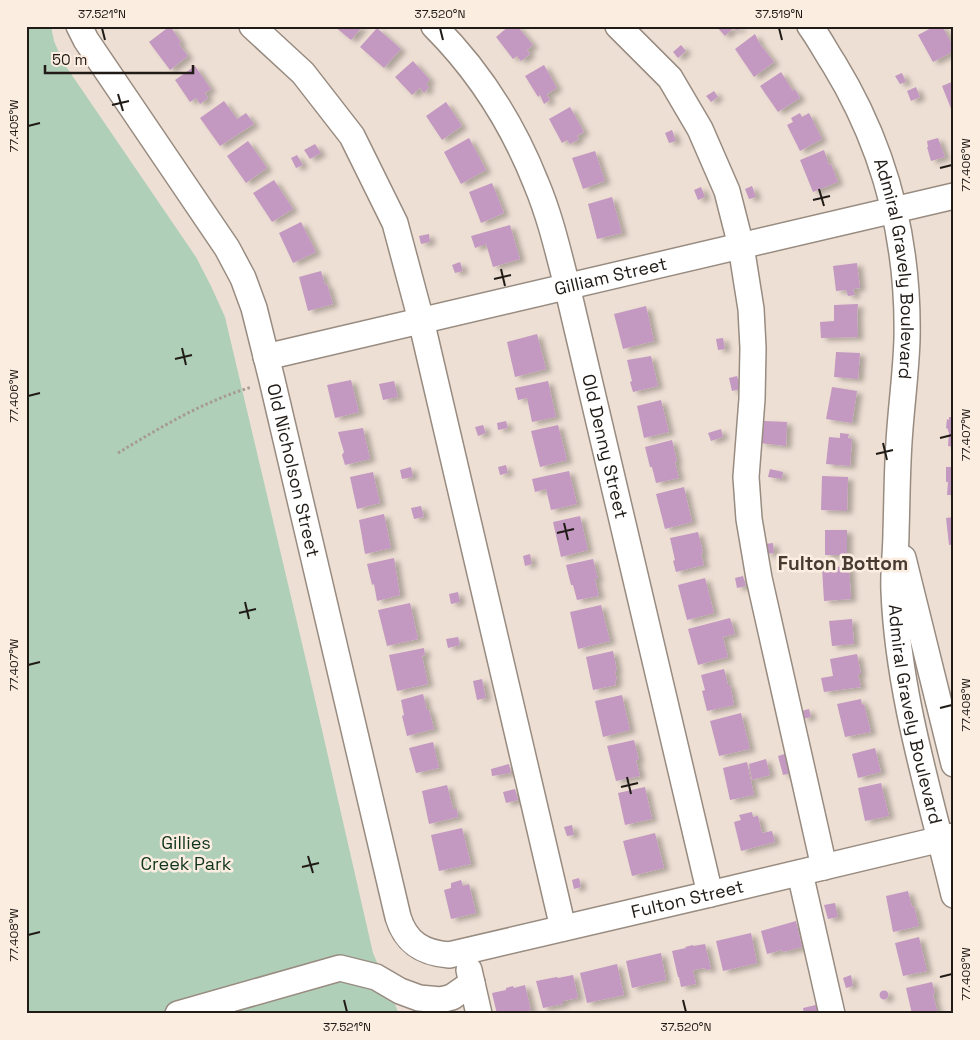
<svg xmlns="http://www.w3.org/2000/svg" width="980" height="1040" font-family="'Space Grotesk',sans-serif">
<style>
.green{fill:#b0cfb8}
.building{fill:#c398c1;filter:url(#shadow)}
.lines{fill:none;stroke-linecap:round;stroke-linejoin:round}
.minor-casing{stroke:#988b80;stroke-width:28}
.path{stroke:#a69a92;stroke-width:3;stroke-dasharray:2.5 2.5;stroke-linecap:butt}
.minor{stroke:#fff;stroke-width:25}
.ticks{fill:none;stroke:#201b16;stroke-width:2}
.labels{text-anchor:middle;stroke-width:5;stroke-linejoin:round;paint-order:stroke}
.street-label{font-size:18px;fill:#201b16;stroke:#fcede1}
.park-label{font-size:18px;fill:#0f351d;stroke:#fcede1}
.neighbourhood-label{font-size:19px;font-weight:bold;fill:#473b32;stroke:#fcede1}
.neatline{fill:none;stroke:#201b16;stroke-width:2}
.ticks-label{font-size:12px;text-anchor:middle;fill:#201b16}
</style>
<defs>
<filter id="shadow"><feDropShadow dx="5.5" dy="3" stdDeviation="2.5" flood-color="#0004"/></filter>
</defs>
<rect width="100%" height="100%" fill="#eedfd4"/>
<path class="green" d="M26,26H51L54,41L63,62L196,257L211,286L225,317L309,673L373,953L399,1014H26Z"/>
<path class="building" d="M170,26L181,42L179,44L188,56L170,70L149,42Z
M334,26H363L351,40Z
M509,26H517L533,45L527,50L530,54L521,61L517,56L513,59L496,37Z
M716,26H742L738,30L732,29L725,36Z
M935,26H942L954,48V51L933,62L918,35Z
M377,28L401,49L384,68L360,47Z
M755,34L760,44L774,62L754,77L735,49Z
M681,45L686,51L678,58L673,52Z
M413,61L430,80L426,84L429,87L424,93L420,88L412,95L395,77Z
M544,65L557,88L547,94L550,100L544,104L540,95L538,97L525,76Z
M195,66L211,89L205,93L208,98L200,104L196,98L190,102L175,80Z
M781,72L793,91L795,89L800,98L778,112L760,86Z
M902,73L906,82L900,84L895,76Z
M954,81V116L942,86Z
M916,87L920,97L911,101L907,91Z
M714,91L718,97L711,102L706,96Z
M224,101L237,119L246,113L254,124L220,146L200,118Z
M446,102L462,126L442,140L426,116Z
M570,107L584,132L577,136L579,139L570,144L567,140L562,143L549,119Z
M800,113L802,117L809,113L822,139L800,151L787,125L793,122L791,118Z
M672,130L676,141L669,143L665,133Z
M469,138L486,170L461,184L444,152Z
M938,138L945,157L931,161L927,147H928L927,141Z
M248,141L267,168L246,183L227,156Z
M315,144L321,153L310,159L304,150Z
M824,150L829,165L831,164L838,182L813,192L800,160Z
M595,151L605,181L583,189L572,158Z
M297,155L303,165L296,168L291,158Z
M274,180L293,209L272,222L253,193Z
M492,183L504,213L481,223L469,192Z
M752,186L756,197L749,199L745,189Z
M701,187L705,197L698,200L694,190Z
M612,197L622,233L597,239L588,204Z
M301,222L316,252L293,263L279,233Z
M510,225L520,259L493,267L486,244L475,248L471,236Z
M429,234L430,242L421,244L419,236Z
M460,262L463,271L455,273L452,265Z
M857,263L860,288L853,289L855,295L848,296L846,290L836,291L833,266Z
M321,271L325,285L327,284L333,304L308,311L299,277Z
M858,304L857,315L858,337L821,338L820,322L834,321V305Z
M646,306L654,341L623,349L614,314Z
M537,334L546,369L515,377L507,342Z
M723,338L725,349L718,350L716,339Z
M836,352L860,353L858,379L834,377Z
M651,356L658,386L633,392L630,382L632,381L627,360Z
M737,376L741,389L732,391L729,378Z
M351,380L359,412L335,418L327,385Z
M394,381L398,397L383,400L379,384Z
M548,381L556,417L532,422L527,398L518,400L515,388Z
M832,387L857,391L852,423L826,419Z
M661,400L669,432L644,438L637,406Z
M949,417H954V447L948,446L949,432L948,431V429L946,428L947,419L949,420Z
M506,421L508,428L498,430L497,423Z
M764,421L787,422L786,446L760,443L761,432H763Z
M483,425L486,433L478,436L475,427Z
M558,425L567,460L540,467L531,431Z
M363,428L370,459L345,465L342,455L344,452L338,432Z
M721,429L723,437L711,441L708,433Z
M840,433L849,434L848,438L852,439L850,466L826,464L829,437L840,438Z
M672,440L677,461L675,462L679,478L656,483L652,467H650L645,447Z
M506,465L508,473L500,475L498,467Z
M411,467L413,477L402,479L400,470Z
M946,467H954V495H947L948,482H946Z
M770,469L783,472L782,479L768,477Z
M569,471L577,504L551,510L546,489L535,492L532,479Z
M373,472L380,503L357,509L350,477Z
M822,476L848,477L847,511L821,510Z
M684,487L692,522L665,529L656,494Z
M421,506L424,517L414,519L411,508Z
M384,514L391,548L365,554L359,520Z
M580,516L588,550L561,557L553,522Z
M954,517V544L949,545L946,518Z
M825,530H847V555H825Z
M698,532L703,553L701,554L704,565L676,572L673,561L675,560L670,538Z
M773,543L774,553L766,554L765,544Z
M530,554L532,564L525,566L523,556Z
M394,558L400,595L377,601L374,584L372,585L367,564Z
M593,559L598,579H595L599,596L577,600L573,585H571L566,565Z
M849,566L851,599L824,601L822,568Z
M743,576L746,586L737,588L735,578Z
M705,578L714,613L687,620L678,585Z
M458,592L460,602L451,604L449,594Z
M410,603L418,639L387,646L378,610Z
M601,605L610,641L578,649L570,612Z
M730,618L735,634L723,637L728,657L698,665L688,629Z
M852,619L854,644L832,646L829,621Z
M458,637L460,645L448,648L446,639Z
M424,648L425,655L422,656L428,684L397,691L389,655Z
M613,651L617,671H615L617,681H615L616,685L593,690L586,657Z
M857,654L861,674H858L861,687L824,692L821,678L833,676L830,659Z
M724,669L728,685H730L734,705L707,711L702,691L705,690L701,675Z
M482,679L486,698L477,700L473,681Z
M423,694L427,710H429L434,729L407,736L402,716L404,715L401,700Z
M622,695L630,730L603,737L595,701Z
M861,699L862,705L864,704L871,732L845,737L837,704Z
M809,709L811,717L803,719L801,711Z
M741,713L750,749L719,756L710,721Z
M634,740L639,760H636L640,776L616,781L607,746Z
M433,742L439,768L416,773L409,748Z
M875,748L881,772L858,778L852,754Z
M788,753L792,773L783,775L778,756Z
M766,759L770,775L752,780L749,764Z
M747,762L754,795L730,800L723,768Z
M509,764L511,773L492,776L491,769Z
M881,783L889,816L865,821L858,788Z
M447,785L453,809H457L458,817L429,824L422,791Z
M645,787L652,819L625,825L618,793Z
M515,789L518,800L506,803L503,792Z
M752,812L753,817L758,816L762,833L772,831L775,842L741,851L734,822L741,820L739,815Z
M572,825L574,835L567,836L564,827Z
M462,828L471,864L439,871L431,835Z
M655,833L664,868L632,876L623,841Z
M579,878L581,887L574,889L572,880Z
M461,880L463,886L469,884L476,913L451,919L444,890L451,888V883Z
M908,891L912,907L914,906L919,926L893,932L886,896Z
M835,903L838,917L828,919L824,905Z
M796,921L802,947L783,952L782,950L767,954L761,931Z
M751,933L757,963L723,971L716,941Z
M919,937L927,971L903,976L895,943Z
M705,944L711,969L706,970L705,968L693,970L696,984L681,987L679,977H678L672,951L686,948L685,947L693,945V946Z
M661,953L666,980L632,988L626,961Z
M617,964L624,995L587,1003L580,973Z
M573,975L578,998L563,1001V1004L543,1008L536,981L557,977L558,978Z
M851,975L853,986L846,988L843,978Z
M932,982L935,994H933L938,1014H912L906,988Z
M525,985L531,1010L513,1014H497L492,993L506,990V988L513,986L514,988Z
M879.5 995a4.5 4.5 0 1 1 9 0a4.5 4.5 0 1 1-9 0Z
M820,1004L822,1012L817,1014H804L803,1008Z"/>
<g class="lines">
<g class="minor-casing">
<g id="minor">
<path id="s1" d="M79,26L86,40L227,248L243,278L254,308L272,380L398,917C406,943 423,953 449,955L710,894L954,836"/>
<path d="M252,26L303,73L352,136L395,223L421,320L563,928"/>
<path id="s2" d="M434,26C478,70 513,125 536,183C550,216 558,251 567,286L710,894"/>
<path d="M618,26L670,78L700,129L727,191L741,246L751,309L753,348L752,399L746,477L749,519L759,578L824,867"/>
<path id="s3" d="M810,26C819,38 826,52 834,64C886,149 909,239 907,339C906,373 901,408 899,442C897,472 897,502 896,532C896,552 893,571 894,591C898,694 930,795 954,895"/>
<path id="s4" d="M266,357L954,196"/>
<path d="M903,558L954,764"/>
<path d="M800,873L832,1014"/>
<path d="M469,970L479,1014"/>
<path d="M178,1014L340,968L376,977L400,991L419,998L441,1000L452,997L472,983"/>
</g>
</g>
<path class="path" d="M118,453C161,427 204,401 252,387"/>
<use href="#minor" class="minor"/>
</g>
<path class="ticks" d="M102,28L105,40M440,28L443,40M779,28L782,40M118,94L123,111M112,105L129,101M28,126L40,123M940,168L952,165M819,189L824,206M813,200L830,196M501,269L505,286M494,279L511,275M182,348L186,365M175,359L192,355M28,396L40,393M940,438L952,435M883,443L887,460M876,454L893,450M564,523L568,540M557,533L574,529M245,602L249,619M239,613L256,609M28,665L40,662M940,708L952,705M627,777L631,794M621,787L638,783M308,856L313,873M302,867L319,863M28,935L40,932M940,977L952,974M344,1000L347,1012M683,1000L686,1012"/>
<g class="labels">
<g class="street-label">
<text dy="6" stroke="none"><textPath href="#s3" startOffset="262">Admiral Gravely Boulevard</textPath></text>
<text dy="6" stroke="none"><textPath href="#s4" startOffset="354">Gilliam Street</textPath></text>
<text dy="6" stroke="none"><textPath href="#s2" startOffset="461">Old Denny Street</textPath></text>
<text dy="6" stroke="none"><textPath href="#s1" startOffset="500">Old Nicholson Street</textPath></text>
<text dy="6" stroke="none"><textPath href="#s3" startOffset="711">Admiral Gravely Boulevard</textPath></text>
<text dy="6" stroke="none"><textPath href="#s1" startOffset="1272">Fulton Street</textPath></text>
</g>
<g class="park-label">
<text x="186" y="849">Gillies<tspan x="186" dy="21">Creek Park</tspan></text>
</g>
<g class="neighbourhood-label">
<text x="843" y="570">Fulton Bottom</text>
</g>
</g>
<rect width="980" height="1040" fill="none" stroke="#fcede1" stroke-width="55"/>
<path d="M45 65v8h148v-8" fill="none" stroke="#201b16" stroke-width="2.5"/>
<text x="52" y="65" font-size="15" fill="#201b16" stroke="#fcede1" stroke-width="4" paint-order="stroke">50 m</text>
<rect x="28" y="28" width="924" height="984" class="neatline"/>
<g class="ticks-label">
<text x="102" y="18">37.521°N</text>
<text x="440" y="18">37.520°N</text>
<text x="779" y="18">37.519°N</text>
<text transform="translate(14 126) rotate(-90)" y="4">77.405°W</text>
<text transform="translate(966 165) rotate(-90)" y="4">77.406°W</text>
<text transform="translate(14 396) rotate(-90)" y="4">77.406°W</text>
<text transform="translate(966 435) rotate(-90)" y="4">77.407°W</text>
<text transform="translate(14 665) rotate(-90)" y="4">77.407°W</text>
<text transform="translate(966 705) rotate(-90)" y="4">77.408°W</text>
<text transform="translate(14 935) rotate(-90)" y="4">77.408°W</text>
<text transform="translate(966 974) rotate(-90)" y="4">77.409°W</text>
<text x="347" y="1031">37.521°N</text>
<text x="686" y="1031">37.520°N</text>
</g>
</svg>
